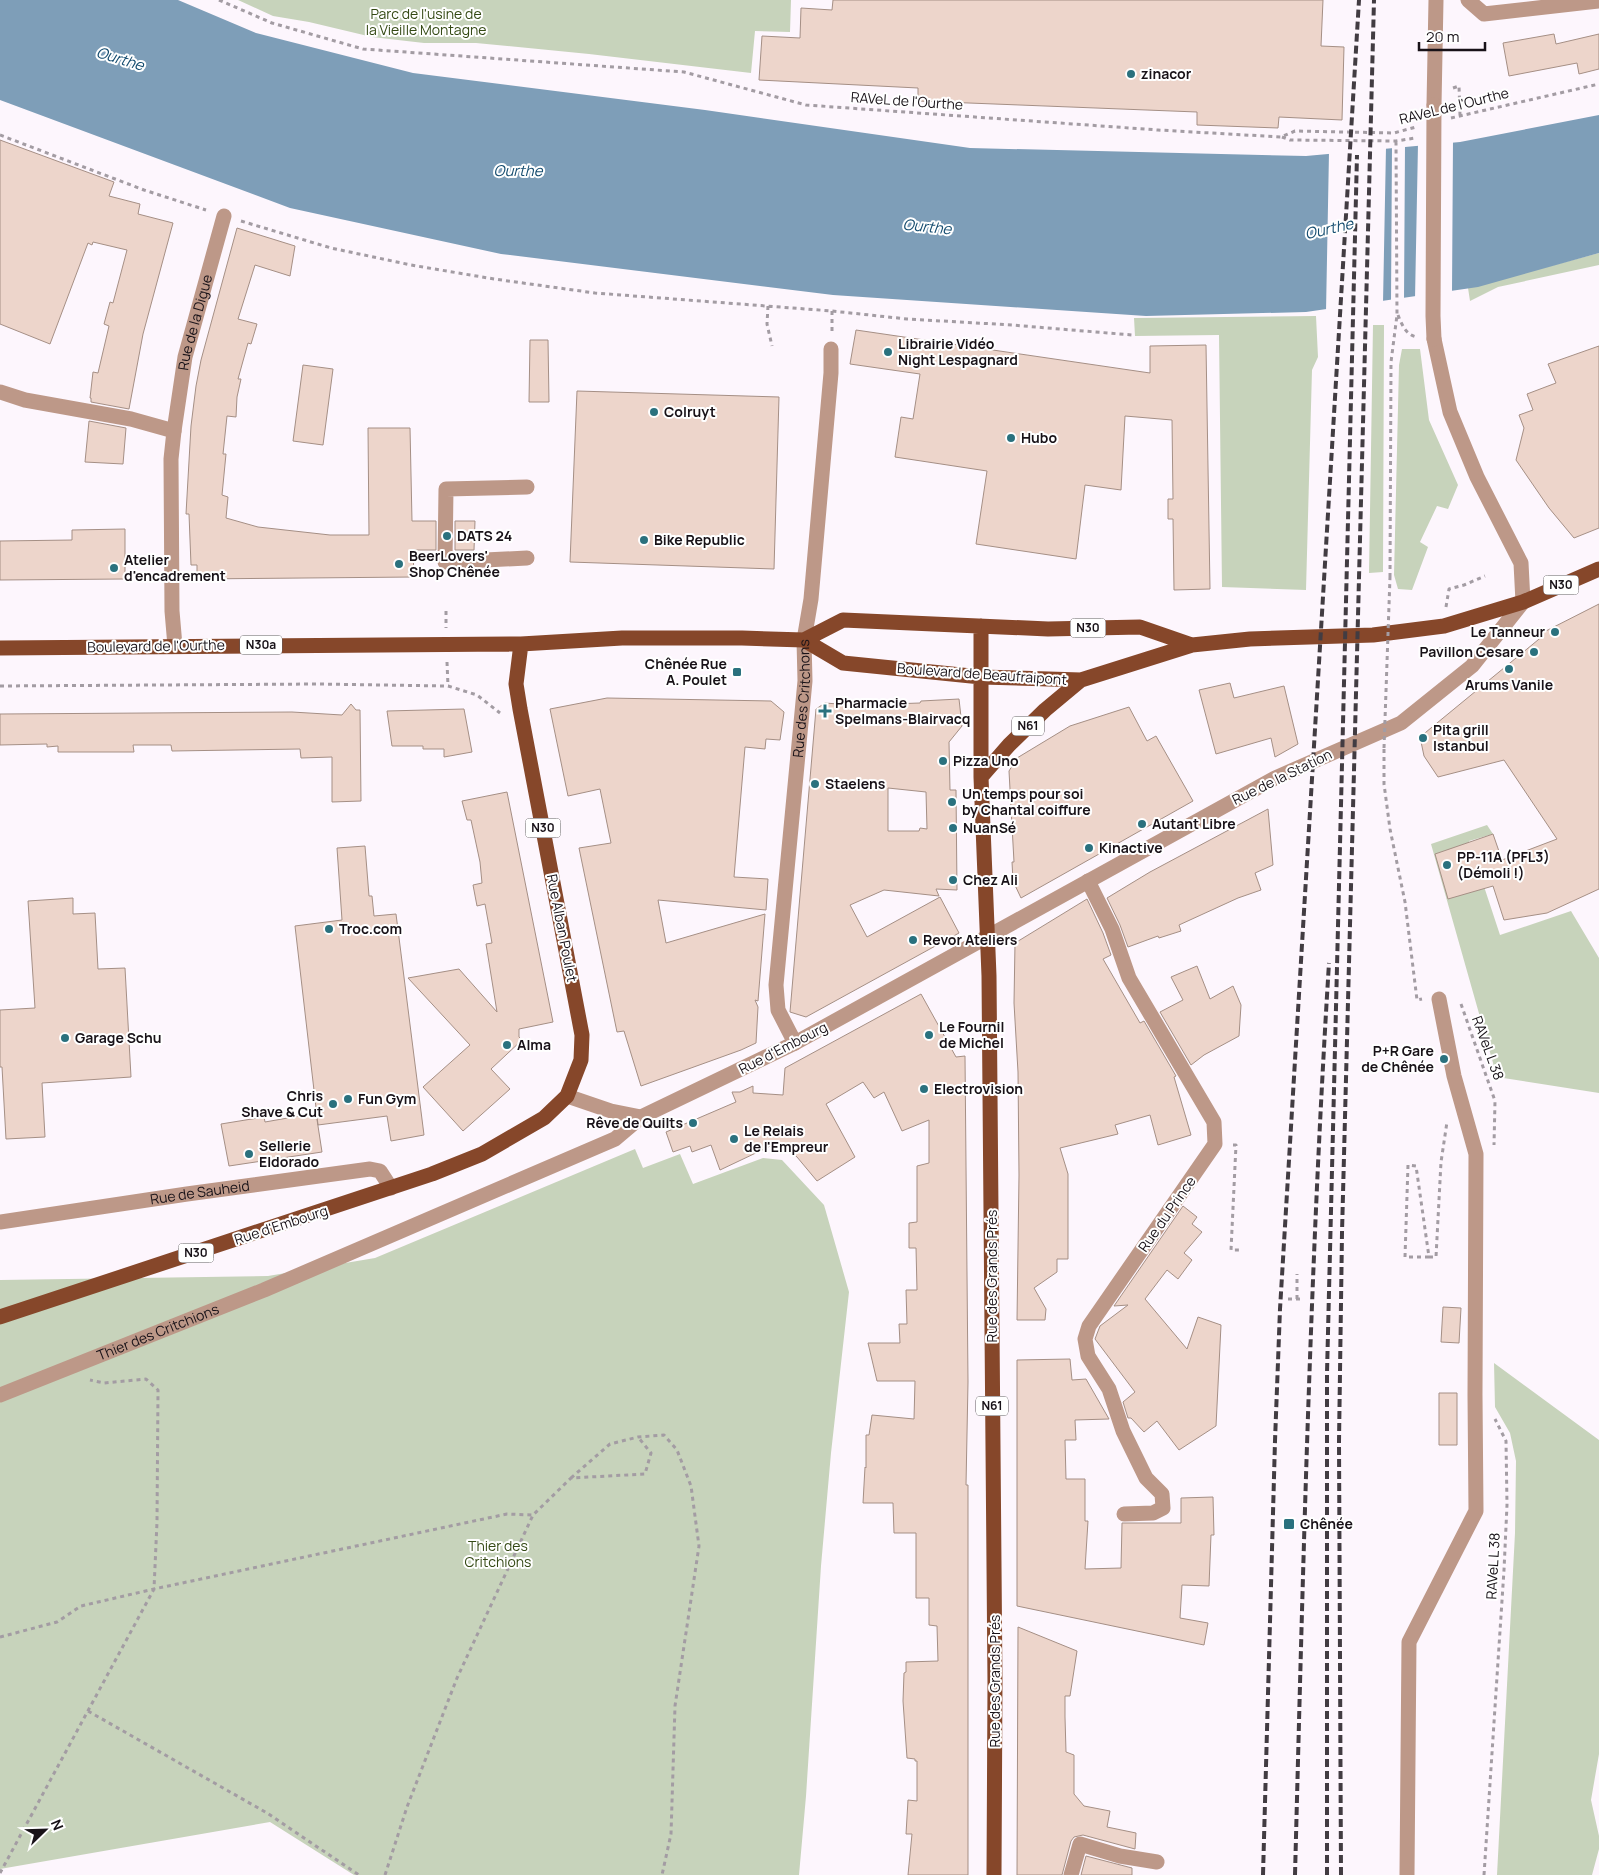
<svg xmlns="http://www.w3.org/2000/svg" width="1599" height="1875" viewBox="0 0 1599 1875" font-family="Manrope,sans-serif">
<rect width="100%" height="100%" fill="#fdf6fd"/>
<path fill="#c7d3bb" d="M 238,0 L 791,0 L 790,32 L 755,31 L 751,73 L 589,54 L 476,43 L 424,43 L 372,37 L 309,22 L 273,16 Z
M 1599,253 L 1599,265 L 1498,287 L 1470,301 L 1468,288 Z
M 1316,316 L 1318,357 L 1312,370 L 1306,590 L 1222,587 L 1219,335 L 1135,336 L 1134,318 Z
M 1373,325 L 1384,325 L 1383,572 L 1369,573 Z
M 1402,349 L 1420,349 L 1429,420 L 1458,485 L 1448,509 L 1437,506 L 1420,542 L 1428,547 L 1412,590 L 1398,589 L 1394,575 L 1399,365 Z
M 1487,825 L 1493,834 L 1469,841 L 1500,935 L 1571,911 L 1599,958 L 1599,1093 L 1497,1077 L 1431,844 Z
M 635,1149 L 643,1168 L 680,1154 L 693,1184 L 763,1158 L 782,1160 L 824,1205 L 849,1292 L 831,1453 L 821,1566 L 806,1796 L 799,1875 L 354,1875 L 270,1822 L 0,1869 L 0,1280 L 268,1276 L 375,1258 Z
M 1494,1363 L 1599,1440 L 1599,1754 L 1591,1800 L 1599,1836 L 1599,1849 L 1592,1875 L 1497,1875 L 1515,1533 L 1516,1461 L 1510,1433 L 1495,1407 Z"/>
<path fill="#7e9eb8" d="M 0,0 L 178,0 L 256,33 L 413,73 L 705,110 L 970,148 L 1306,156 L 1460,142 L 1599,115 L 1599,253 L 1478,287 L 1306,312 L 1146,316 L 833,295 L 501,254 L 290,208 L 0,100 Z"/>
<path fill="#fdf6fd" d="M 1453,140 L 1452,293 L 1415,299 L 1418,144 Z
M 1405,145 L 1404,300 L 1391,302 L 1392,146 Z
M 1386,147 L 1383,303 L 1326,312 L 1329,152 Z"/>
<path fill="#edd5cb" stroke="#a58f85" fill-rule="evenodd" d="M 833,0 L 1323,0 L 1321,46 L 1344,47 L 1342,120 L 1279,117 L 1278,128 L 1197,125 L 1197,112 L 918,101 L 918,88 L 759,80 L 762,36 L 800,38 L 801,8 L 832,10 Z
M 1554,34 L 1556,44 L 1599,34 L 1599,69 L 1579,74 L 1577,63 L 1509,76 L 1503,43 Z
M 0,140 L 114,182 L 109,196 L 140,204 L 138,214 L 173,223 L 143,334 L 129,409 L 91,402 L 91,398 L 90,398 L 93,372 L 98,373 L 109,326 L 104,324 L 110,302 L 113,303 L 127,250 L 93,242 L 92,245 L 88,243 L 50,344 L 0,324 Z
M 237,228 L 295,246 L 290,276 L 255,265 L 238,319 L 257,324 L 251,344 L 248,343 L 238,379 L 241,379 L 237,397 L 236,417 L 227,416 L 223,454 L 226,454 L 222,495 L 228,497 L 226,518 L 258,527 L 330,535 L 369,535 L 368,428 L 410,428 L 412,521 L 436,521 L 436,550 L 413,550 L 414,577 L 197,579 L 197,565 L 191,565 L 189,514 L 186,514 L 191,426 L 196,386 L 201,360 Z
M 856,330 L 1150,373 L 1150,346 L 1206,345 L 1210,589 L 1174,590 L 1173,519 L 1168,519 L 1168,499 L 1173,499 L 1172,420 L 1125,416 L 1121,490 L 1085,485 L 1076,559 L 976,544 L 987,471 L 895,457 L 901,417 L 913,419 L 920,374 L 850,364 Z
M 530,340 L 548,340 L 549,402 L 529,402 Z
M 1599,346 L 1599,528 L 1574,538 L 1549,508 L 1516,460 L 1524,428 L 1519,415 L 1533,410 L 1527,394 L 1556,383 L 1548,364 Z
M 303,365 L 333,369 L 323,445 L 293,441 Z
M 577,391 L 779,397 L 774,569 L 570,562 Z
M 89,421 L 126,428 L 123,464 L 85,462 Z
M 455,521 L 475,521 L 474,550 L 455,550 Z
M 125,529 L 125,579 L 0,580 L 0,541 L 72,540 L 72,530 Z
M 1599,604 L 1599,889 L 1547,913 L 1504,920 L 1493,886 L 1448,899 L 1435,854 L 1493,834 L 1502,860 L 1557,839 L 1504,760 L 1438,777 L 1424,756 L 1420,737 L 1544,635 L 1542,633 Z
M 1230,683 L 1234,698 L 1284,686 L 1298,744 L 1275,757 L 1271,738 L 1216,754 L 1199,690 Z
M 607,698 L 771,701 L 784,712 L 780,740 L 766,739 L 765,749 L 745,747 L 734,877 L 768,879 L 766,910 L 658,900 L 666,943 L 765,914 L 758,1001 L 755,1000 L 758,1007 L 756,1043 L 741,1050 L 641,1086 L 624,1031 L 617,1032 L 579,848 L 611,843 L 600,789 L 568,796 L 550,709 Z
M 959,699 L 962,726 L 949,742 L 950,790 L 956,790 L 957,890 L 936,889 L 939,896 L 884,890 L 850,905 L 867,937 L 940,897 L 959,933 L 806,1017 L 790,1012 L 816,709 L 825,703 L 891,708 L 891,704 L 920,703 L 921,701 ZM 888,788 L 926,792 L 927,829 L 920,828 L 919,831 L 888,831 Z
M 351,704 L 356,710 L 360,710 L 361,801 L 332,802 L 332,757 L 301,758 L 300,749 L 172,751 L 171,745 L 133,745 L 134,752 L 58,752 L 58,746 L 47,747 L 47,744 L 0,745 L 0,714 L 292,712 L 342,715 Z
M 1129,707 L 1147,741 L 1156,736 L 1193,801 L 1021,898 L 1013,881 L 1012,862 L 1014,862 L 1009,771 L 1017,758 L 1070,726 Z
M 464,709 L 472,752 L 444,757 L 444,749 L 423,749 L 423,746 L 392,746 L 387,711 Z
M 507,792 L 553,1022 L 519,1029 L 519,1037 L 522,1040 L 491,1069 L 510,1089 L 463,1131 L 423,1087 L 470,1045 L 408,978 L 459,969 L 497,1012 L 486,944 L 492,943 L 485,904 L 477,906 L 473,885 L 482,883 L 480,862 L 471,820 L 467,820 L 462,801 Z
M 1268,809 L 1273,865 L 1255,873 L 1261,890 L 1238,898 L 1179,925 L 1181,931 L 1159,938 L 1158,936 L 1128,947 L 1120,925 L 1107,898 L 1150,872 Z
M 365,846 L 369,896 L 372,896 L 374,916 L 396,914 L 424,1135 L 391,1141 L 387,1116 L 318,1125 L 295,926 L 342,920 L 337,848 Z
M 73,898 L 73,914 L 95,913 L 98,969 L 125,968 L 131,1077 L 42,1083 L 45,1137 L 6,1139 L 2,1067 L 0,1067 L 0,1010 L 35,1008 L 28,901 Z
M 1087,899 L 1103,933 L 1111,955 L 1103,959 L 1140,1023 L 1144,1021 L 1176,1076 L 1174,1077 L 1191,1135 L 1158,1145 L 1150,1115 L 1115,1125 L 1118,1134 L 1060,1148 L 1068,1174 L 1068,1259 L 1057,1259 L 1057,1272 L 1034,1288 L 1046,1309 L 1045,1320 L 1017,1320 L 1019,1175 L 1018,1072 L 1014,1003 L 1015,943 Z
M 1197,966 L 1210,999 L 1233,986 L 1241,1005 L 1239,1036 L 1204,1055 L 1191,1065 L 1160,1012 L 1183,1000 L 1171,977 Z
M 921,994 L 956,1057 L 965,1056 L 968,1382 L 966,1485 L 968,1485 L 968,1875 L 908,1875 L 912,1834 L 906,1834 L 908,1800 L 917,1801 L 917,1761 L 915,1761 L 915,1759 L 907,1758 L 903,1701 L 904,1673 L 906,1672 L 906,1662 L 938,1661 L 937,1626 L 929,1625 L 929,1598 L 916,1598 L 916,1533 L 894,1533 L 893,1503 L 863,1503 L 865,1467 L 866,1468 L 866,1435 L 869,1435 L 872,1415 L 914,1419 L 915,1381 L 877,1381 L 868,1343 L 900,1343 L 899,1324 L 907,1324 L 906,1290 L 917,1290 L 916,1248 L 909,1248 L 909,1223 L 917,1222 L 917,1166 L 929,1163 L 929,1120 L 902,1131 L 884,1092 L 874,1098 L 863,1082 L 826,1104 L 855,1157 L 817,1181 L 797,1157 L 779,1142 L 720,1170 L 711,1145 L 692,1152 L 690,1146 L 673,1152 L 666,1132 L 736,1102 L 732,1092 L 740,1092 L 753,1086 L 753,1093 L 783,1095 L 785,1068 Z
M 316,1113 L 322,1152 L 229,1166 L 221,1124 L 264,1117 L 265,1122 Z
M 1183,1206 L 1197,1217 L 1192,1224 L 1202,1232 L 1184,1253 L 1192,1260 L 1178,1279 L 1167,1270 L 1145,1299 L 1187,1349 L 1198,1317 L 1221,1325 L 1216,1426 L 1179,1450 L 1157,1421 L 1144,1432 L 1131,1418 L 1128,1418 L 1123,1402 L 1135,1392 L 1095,1339 L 1100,1326 L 1128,1305 L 1114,1306 Z
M 1443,1307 L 1461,1308 L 1459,1343 L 1441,1342 Z
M 1070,1359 L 1072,1380 L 1086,1379 L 1109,1419 L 1075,1420 L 1076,1440 L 1065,1440 L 1066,1479 L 1085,1479 L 1085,1521 L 1088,1521 L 1085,1569 L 1121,1568 L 1122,1523 L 1181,1523 L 1181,1498 L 1213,1497 L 1214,1535 L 1211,1535 L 1209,1586 L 1182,1585 L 1180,1618 L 1208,1623 L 1204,1645 L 1017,1606 L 1017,1360 Z
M 1439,1393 L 1457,1393 L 1457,1445 L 1439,1445 Z
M 1018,1627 L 1077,1651 L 1070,1696 L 1065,1696 L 1065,1717 L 1066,1752 L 1074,1755 L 1074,1794 L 1084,1806 L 1110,1811 L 1107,1827 L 1136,1833 L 1135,1849 L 1083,1835 L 1074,1837 L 1071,1841 L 1062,1875 L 1017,1875 Z
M 1086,1856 L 1132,1868 L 1132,1875 L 1081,1875 Z"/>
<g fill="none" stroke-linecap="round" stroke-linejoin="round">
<path stroke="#a39ca3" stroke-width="3" stroke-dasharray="4 4" stroke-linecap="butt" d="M 219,0 L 272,23 L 363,49 L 684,72 L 806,105 L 1158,130 L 1281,137 L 1295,131 L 1394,133 L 1416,127
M 1453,88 L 1459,86 L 1460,115
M 1451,118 L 1599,84
M 0,135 L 144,190 L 206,210
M 1282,137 L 1290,140 L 1396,141 L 1415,138
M 241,221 L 331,248 L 411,265 L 494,279 L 595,293 L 832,311 L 907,319 L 1012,325 L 1132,335
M 768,306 L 767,324 L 772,346
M 1398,315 C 1402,325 1406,335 1417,337
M 832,331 L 832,311
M 1390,577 L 1391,362 L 1397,315 L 1396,141
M 1446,607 L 1449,589 L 1464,585 L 1485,576
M 446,611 L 446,628
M 1439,659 L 1441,645
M 447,662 L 448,686
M 0,686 L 318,684 L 448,686 L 477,695 L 500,713
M 1384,749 L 1384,784 L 1390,829 L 1405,902 L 1417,1000 L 1422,999
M 1461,1004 L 1495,1101 L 1494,1145
M 1233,1145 L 1236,1145 L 1231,1250 L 1241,1250
M 1429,1257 L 1405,1257 L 1408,1165 L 1416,1166 L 1429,1257 L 1436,1257 L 1441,1162 L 1447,1122
M 1288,1299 L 1304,1299
M 1297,1299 L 1297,1274
M 571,1478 L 610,1444 L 638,1437 L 664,1435 L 677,1450 L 691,1486 L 699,1546 L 675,1706 L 671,1834 L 662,1875
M 0,1637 L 57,1622 L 81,1606 L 154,1589 L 507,1514 L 533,1515
M 88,1711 L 267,1813 L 359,1875
M 0,1873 L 154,1589 L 157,1522 L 158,1390 L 146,1379 L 104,1383 L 90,1380
M 385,1875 L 407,1807 L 457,1678 L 533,1515 L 571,1478 L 645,1474 L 651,1453 L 638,1437
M 1484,1875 L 1504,1570 L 1507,1505 L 1506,1441 L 1495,1419"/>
<g stroke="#bd9888" stroke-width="15">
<path d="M 1468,0 L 1484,14 L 1599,1"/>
<path d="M 1434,105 L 1436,0"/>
<path d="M 0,392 L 25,400 L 131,419 L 174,431"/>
<path d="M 527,487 L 446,489 L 445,562 L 527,558"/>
<path id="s1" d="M 175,646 L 172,611 L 171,459 L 174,431 L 185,357 L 224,216"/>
<path d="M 1088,881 L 1112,929 L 1129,978 L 1214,1122 L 1215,1144 L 1089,1326 L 1085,1339 L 1088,1356 L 1109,1389 L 1123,1431 L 1146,1478 L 1162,1494 L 1163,1508 L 1153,1513 L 1124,1514"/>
<path id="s2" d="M 795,1043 L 778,1010 L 776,985 L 805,681 L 804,640 L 811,599 L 831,373 L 831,349"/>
<path d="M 567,1096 L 611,1111 L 641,1117"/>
<path id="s3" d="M 0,1222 L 187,1194 L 370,1169 L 380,1171 L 391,1188"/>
<path id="s4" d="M 0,1395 L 264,1290 L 615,1139 L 641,1117 L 795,1043 L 1275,778 L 1401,723 L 1472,666 L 1523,602 L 1521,563 L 1477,477 L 1450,412 L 1434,339"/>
<path d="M 1071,1875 L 1080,1844 L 1120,1856 L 1157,1862"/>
<path d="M 1407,1875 L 1409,1642 L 1476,1511 L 1475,1395 L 1476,1154 L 1454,1076 L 1439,999"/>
</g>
<path stroke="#86472a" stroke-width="15" d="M 981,626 L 981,777 L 989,976 L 995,1683 L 994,1875
M 804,640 L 843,620 L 1048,629 L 1140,627 L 1192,645
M 0,648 L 521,644 L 622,638 L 742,638 L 804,640 L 843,663 L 981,677 L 1081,680 L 1192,645 L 1250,639 L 1373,635 L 1444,626 L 1523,602 L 1599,569
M 981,777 L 1009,745 L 1045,710 L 1081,680
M 0,1317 L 432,1174 L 482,1154 L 544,1118 L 567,1096 L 581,1060 L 582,1035 L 520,709 L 516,684 L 521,644"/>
<path stroke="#423c42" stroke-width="4" stroke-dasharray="8 4" stroke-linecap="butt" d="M 1263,1875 L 1275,1441 L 1280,1309 L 1359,0
M 1295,1875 C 1303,1571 1310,1267 1329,963
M 1327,1875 L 1327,1373 L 1357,155
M 1341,1875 L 1339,1442 L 1342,1233 L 1374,0"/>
<path stroke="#a39ca3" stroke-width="3" stroke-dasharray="4 4" stroke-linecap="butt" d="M 1384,748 L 1390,577"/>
<path stroke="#bd9888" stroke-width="15" d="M 1434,105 L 1433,316 L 1434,339"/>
</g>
<g fill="#2a717e" stroke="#fff" stroke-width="2">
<circle cx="1131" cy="74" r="5"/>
<circle cx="888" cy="352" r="5"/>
<circle cx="654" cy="412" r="5"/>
<circle cx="1011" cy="438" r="5"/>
<circle cx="447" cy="536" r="5"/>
<circle cx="644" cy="540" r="5"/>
<circle cx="399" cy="564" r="5"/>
<circle cx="114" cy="568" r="5"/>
<circle cx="1555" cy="632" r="5"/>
<circle cx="1534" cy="652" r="5"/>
<circle cx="1509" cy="669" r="5"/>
<rect x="732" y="667" width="10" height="10" rx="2.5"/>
<path d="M822.5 703.5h5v5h5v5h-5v5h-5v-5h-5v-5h5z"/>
<circle cx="1423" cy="738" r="5"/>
<circle cx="943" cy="761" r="5"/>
<circle cx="815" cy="784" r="5"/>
<circle cx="952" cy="802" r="5"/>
<circle cx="1142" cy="824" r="5"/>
<circle cx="953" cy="828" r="5"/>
<circle cx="1089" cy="848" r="5"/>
<circle cx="1447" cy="865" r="5"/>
<circle cx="953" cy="880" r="5"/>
<circle cx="329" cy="929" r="5"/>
<circle cx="913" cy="940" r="5"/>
<circle cx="929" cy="1035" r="5"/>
<circle cx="65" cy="1038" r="5"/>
<circle cx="507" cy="1045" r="5"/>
<circle cx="1444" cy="1059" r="5"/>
<circle cx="924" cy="1089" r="5"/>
<circle cx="348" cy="1099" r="5"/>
<circle cx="333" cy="1104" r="5"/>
<circle cx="693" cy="1123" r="5"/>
<circle cx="734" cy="1139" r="5"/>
<circle cx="249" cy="1154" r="5"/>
<rect x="1283" y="1518" width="12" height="12" rx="2.5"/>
</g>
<g text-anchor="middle" stroke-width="4" stroke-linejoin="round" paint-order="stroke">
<g fill="#fff" stroke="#5d595d" stroke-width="1">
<rect x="1543.5" y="575.5" width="35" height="19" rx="4"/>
<rect x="1070.5" y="618.5" width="35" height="19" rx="4"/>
<rect x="240" y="635.5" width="42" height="19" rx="4"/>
<rect x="1012" y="716.5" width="32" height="19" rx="4"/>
<rect x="525.5" y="818.5" width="35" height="19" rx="4"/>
<rect x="178.5" y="1243.5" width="35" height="19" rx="4"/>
<rect x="976" y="1396.5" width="32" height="19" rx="4"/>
</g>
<g font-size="12" font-weight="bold" fill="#181218">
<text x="1561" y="589">N30</text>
<text x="1088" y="632">N30</text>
<text x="261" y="649">N30a</text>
<text x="1028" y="730">N61</text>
<text x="543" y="832">N30</text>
<text x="196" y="1257">N30</text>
<text x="992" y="1410">N61</text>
</g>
<g font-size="14" fill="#344914" stroke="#fff">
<text x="426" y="19">Parc de l'usine de<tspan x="426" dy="16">la Vieille Montagne</tspan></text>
<text x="498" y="1551">Thier des<tspan x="498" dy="16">Critchions</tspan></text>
</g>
<g font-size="14" font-weight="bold" fill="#181218" stroke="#fff" text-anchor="start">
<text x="1141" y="79">zinacor</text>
<text x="898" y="349">Librairie Vidéo<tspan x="898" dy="16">Night Lespagnard</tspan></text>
<text x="664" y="417">Colruyt</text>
<text x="1021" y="443">Hubo</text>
<text x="457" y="541">DATS 24</text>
<text x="654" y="545">Bike Republic</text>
<text x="409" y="561">BeerLovers'<tspan x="409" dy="16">Shop Chênée</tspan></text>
<text x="124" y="565">Atelier<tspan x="124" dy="16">d'encadrement</tspan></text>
<text x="1545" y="637" text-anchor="end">Le Tanneur</text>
<text x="1524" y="657" text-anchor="end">Pavillon Cesare</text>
<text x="727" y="669" text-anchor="end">Chênée Rue<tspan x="727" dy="16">A. Poulet</tspan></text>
<text x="1509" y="690" text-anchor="middle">Arums Vanile</text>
<text x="835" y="708">Pharmacie<tspan x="835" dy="16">Spelmans-Blairvacq</tspan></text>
<text x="1433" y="735">Pita grill<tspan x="1433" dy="16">Istanbul</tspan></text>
<text x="953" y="766">Pizza Uno</text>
<text x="825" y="789">Staelens</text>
<text x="962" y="799">Un temps pour soi<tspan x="962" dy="16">by Chantal coiffure</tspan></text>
<text x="1152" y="829">Autant Libre</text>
<text x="963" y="833">NuanSé</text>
<text x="1099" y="853">Kinactive</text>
<text x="1457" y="862">PP-11A (PFL3)<tspan x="1457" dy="16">(Démoli !)</tspan></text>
<text x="963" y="885">Chez Ali</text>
<text x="339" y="934">Troc.com</text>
<text x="923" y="945">Revor Ateliers</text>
<text x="939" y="1032">Le Fournil<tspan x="939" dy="16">de Michel</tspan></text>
<text x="75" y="1043">Garage Schu</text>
<text x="517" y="1050">Alma</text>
<text x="1434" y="1056" text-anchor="end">P+R Gare<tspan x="1434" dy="16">de Chênée</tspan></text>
<text x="934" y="1094">Electrovision</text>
<text x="323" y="1101" text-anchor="end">Chris<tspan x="323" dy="16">Shave &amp; Cut</tspan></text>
<text x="358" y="1104">Fun Gym</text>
<text x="683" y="1128" text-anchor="end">Rêve de Quilts</text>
<text x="744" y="1136">Le Relais<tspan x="744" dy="16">de l'Empreur</tspan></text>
<text x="259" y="1151">Sellerie<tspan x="259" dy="16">Eldorado</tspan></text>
<text x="1300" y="1529">Chênée</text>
</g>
<g font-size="14" fill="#181218" stroke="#fff">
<text transform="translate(907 101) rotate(4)" y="5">RAVeL de l'Ourthe</text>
<text transform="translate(1454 106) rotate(-14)" y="5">RAVeL de l'Ourthe</text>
<text dy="5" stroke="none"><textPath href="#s1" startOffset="326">Rue de la Digue</textPath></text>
<text transform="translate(156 646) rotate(-1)" y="5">Boulevard de l'Ourthe</text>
<text transform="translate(982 674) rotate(4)" y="5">Boulevard de Beaufraipont</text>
<text dy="5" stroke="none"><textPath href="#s2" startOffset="350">Rue des Critchons</textPath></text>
<text transform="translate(1282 777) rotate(-26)" y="5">Rue de la Station</text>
<text transform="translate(562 928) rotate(79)" y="5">Rue Alban Poulet</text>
<text transform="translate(783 1048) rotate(-27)" y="5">Rue d'Embourg</text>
<text transform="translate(1488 1048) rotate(70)" y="5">RAVeL L 38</text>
<text dy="5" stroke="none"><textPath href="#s3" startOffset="202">Rue de Sauheid</textPath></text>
<text transform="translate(1167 1214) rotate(-55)" y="5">Rue du Prince</text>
<text transform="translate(281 1225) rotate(-18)" y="5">Rue d'Embourg</text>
<text transform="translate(992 1276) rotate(-90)" y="5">Rue des Grands Prés</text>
<text dy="5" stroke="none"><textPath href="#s4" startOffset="170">Thier des Critchions</textPath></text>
<text transform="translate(1493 1566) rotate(-87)" y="5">RAVeL L 38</text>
<text transform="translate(995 1681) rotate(-90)" y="5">Rue des Grands Prés</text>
</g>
<g font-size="15" font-style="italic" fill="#144c6f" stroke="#fff">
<text transform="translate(120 59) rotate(17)" y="5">Ourthe</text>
<text x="518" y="176">Ourthe</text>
<text transform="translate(927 227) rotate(6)" y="5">Ourthe</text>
<text transform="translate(1329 229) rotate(-13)" y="5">Ourthe</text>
</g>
</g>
<g transform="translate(45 1830) rotate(67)" stroke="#ffffff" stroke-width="4" paint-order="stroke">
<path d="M0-4L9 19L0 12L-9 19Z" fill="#181218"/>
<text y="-8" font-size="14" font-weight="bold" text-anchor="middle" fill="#181218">N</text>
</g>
<path d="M1419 42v8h66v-8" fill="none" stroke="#181218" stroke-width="2.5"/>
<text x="1426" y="42" font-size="15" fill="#181218" stroke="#ffffff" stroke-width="4" paint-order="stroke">20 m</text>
</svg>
